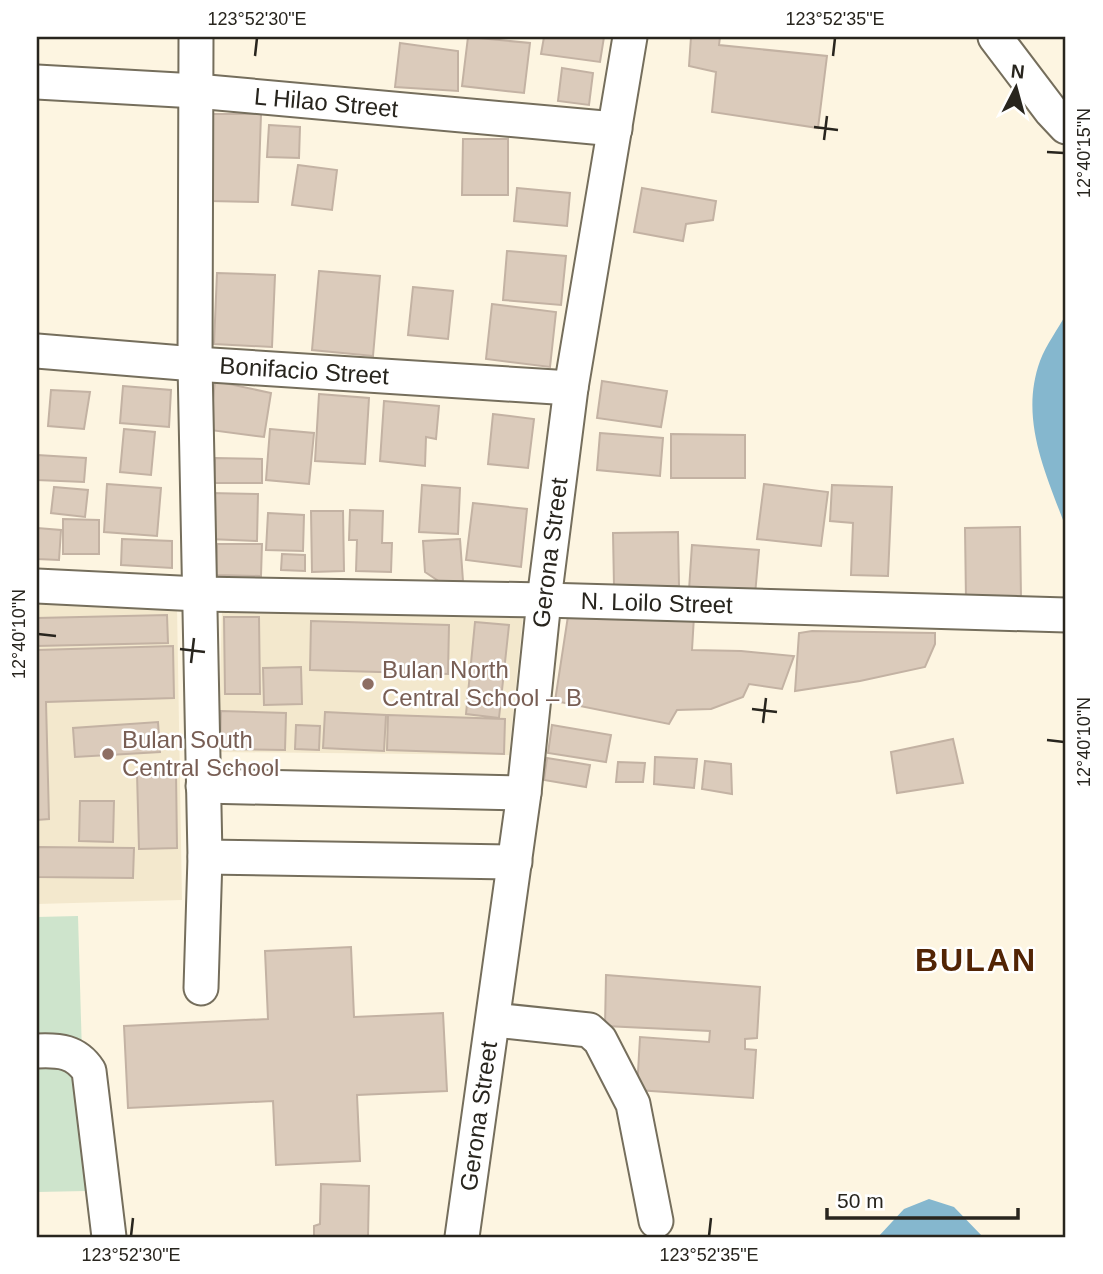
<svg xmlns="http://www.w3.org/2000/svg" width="1103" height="1274" viewBox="0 0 1103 1274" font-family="Arial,sans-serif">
<rect width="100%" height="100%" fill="#fdf5e1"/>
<path fill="#f3e8cd" d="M 37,600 L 177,607 L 182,900 L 37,904 Z
M 222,610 L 523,617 L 509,755 L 218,752 Z"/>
<path fill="#cee4cc" d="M 78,916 L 86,1191 L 37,1192 L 37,917 Z"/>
<path fill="#85b7ce" d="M 1066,314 L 1066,528 C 1046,474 1019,419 1040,361 C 1046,345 1058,329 1066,314 Z
M 929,1199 L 954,1207 L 983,1237 L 878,1237 L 904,1209 Z"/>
<path fill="#dbcbbb" stroke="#c3b2a3" stroke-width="2" d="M 468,37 L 530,43 L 524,93 L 462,86 Z
M 544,37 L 604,37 L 600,62 L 541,54 Z
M 691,37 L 720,37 L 719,45 L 827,56 L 818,128 L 712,112 L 716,72 L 689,66 Z
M 400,43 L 458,51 L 458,91 L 395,87 Z
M 562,68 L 593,73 L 589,105 L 558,101 Z
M 212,114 L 261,114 L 258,202 L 210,201 Z
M 269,125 L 300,127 L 299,158 L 267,157 Z
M 463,139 L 508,139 L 508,195 L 462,195 Z
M 298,165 L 337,170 L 332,210 L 292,205 Z
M 517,188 L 570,193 L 567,226 L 514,221 Z
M 642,188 L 716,201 L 713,220 L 686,224 L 683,241 L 634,232 Z
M 507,251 L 566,256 L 561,305 L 503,300 Z
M 319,271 L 380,276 L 373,356 L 312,350 Z
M 217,273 L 275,275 L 272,347 L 214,344 Z
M 413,287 L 453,291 L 448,339 L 408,335 Z
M 492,304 L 556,312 L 550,367 L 486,359 Z
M 215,381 L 271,393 L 264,437 L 210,430 Z
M 602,381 L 667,391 L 661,427 L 597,418 Z
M 123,386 L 171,390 L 169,427 L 120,423 Z
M 51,390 L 90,392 L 84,429 L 48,426 Z
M 319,394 L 369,398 L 365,464 L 315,461 Z
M 384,401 L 439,406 L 436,439 L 426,437 L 425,466 L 380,461 Z
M 493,414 L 534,419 L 528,468 L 488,464 Z
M 124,429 L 155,432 L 151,475 L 120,472 Z
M 270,429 L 314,433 L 309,484 L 266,480 Z
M 600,433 L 663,438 L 660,476 L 597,470 Z
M 671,434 L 745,435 L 745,478 L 671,478 Z
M 37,455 L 86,458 L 84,482 L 37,480 Z
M 215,458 L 262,459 L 262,483 L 214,483 Z
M 107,484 L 161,488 L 157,536 L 104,532 Z
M 764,484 L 828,492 L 821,546 L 757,539 Z
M 422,485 L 460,488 L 458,534 L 419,532 Z
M 832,485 L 892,487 L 888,576 L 851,575 L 853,523 L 830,521 Z
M 54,487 L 88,490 L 85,517 L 51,513 Z
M 210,493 L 258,494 L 257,541 L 209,539 Z
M 473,503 L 527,509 L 521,567 L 466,560 Z
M 350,510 L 383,511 L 382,543 L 392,543 L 391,572 L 356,571 L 357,540 L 349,540 Z
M 311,511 L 343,511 L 344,571 L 312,572 Z
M 268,513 L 304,515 L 303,551 L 266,550 Z
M 63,519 L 99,520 L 99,554 L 63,554 Z
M 1020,527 L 1021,599 L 966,600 L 965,528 Z
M 37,528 L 61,530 L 59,560 L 37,559 Z
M 678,532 L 679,586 L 614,586 L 613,533 Z
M 122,539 L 172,541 L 172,568 L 121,565 Z
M 460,539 L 463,581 L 440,582 L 425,572 L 423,541 Z
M 217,544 L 262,544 L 261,576 L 216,575 Z
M 692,545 L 759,550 L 755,595 L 689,590 Z
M 282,554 L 305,555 L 305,571 L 281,570 Z
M 167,615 L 168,643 L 37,646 L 37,618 Z
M 568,616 L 620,619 L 694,616 L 692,650 L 741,651 L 794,656 L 782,689 L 749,684 L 743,697 L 711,709 L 677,710 L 669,724 L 555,701 Z
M 224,617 L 259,617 L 260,694 L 225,694 Z
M 311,621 L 449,625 L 448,674 L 310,670 Z
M 475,622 L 509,625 L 499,718 L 466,714 Z
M 812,631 L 935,633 L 935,644 L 925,667 L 860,681 L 795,691 L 799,633 Z
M 173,646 L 174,698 L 46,702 L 49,819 L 37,820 L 37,650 Z
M 301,667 L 302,704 L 264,705 L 263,668 Z
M 221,711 L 286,713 L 285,750 L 220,749 Z
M 325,712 L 386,715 L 384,751 L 323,748 Z
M 388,715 L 505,719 L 504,754 L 387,750 Z
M 158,722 L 160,752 L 75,757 L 73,728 Z
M 296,725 L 320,726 L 319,750 L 295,749 Z
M 552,725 L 611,735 L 606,762 L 548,753 Z
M 953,739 L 963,783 L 897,793 L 891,752 Z
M 655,757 L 697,759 L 694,788 L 654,784 Z
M 547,758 L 590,765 L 586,787 L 544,780 Z
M 705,761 L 731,764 L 732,794 L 702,789 Z
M 618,762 L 645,763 L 643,782 L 616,782 Z
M 176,772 L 177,848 L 139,849 L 137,773 Z
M 80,801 L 114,801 L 113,842 L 79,841 Z
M 37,847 L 134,848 L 133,878 L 37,877 Z
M 351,947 L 354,1017 L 443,1013 L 447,1091 L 357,1095 L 360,1161 L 276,1165 L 273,1101 L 128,1108 L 124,1026 L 268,1019 L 265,951 Z
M 606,975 L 760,987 L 757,1038 L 745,1039 L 745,1049 L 756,1050 L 753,1098 L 637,1090 L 640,1037 L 709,1042 L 710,1031 L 605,1026 Z
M 321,1184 L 369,1186 L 368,1237 L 314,1237 L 314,1226 L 320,1224 Z"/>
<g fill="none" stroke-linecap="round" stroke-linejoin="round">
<g stroke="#756e5c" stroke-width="37">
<g id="minor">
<path d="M 196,37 L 195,364 L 205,857 L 201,988"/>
<path d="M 995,37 L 1051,111 L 1066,127"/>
<path id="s1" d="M 37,82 L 196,91 L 615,129"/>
<path id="s2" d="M 37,351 L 195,364 L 571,388"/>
<path id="s3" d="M 37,586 L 199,594 L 544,600 L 1066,615"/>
<path d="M 203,786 L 524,793"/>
<path d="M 205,857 L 515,862"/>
<path d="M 494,1020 L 589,1030 L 600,1040 L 633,1104 L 656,1221"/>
<path d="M 37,1051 C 59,1050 76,1051 89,1071 L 109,1237"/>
<path id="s4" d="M 462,1237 L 524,793 L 544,600 L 571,388 L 630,37"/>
</g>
</g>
<use href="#minor" stroke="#fff" stroke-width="33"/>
</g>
<path fill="none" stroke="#28251e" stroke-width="2.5" d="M 255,56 L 257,38M 833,56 L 835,38M 814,127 L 838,130M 824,140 L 827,116M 1047,152 L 1064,153M 38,634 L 56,636M 180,649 L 205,652M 191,663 L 194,638M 752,709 L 777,712M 763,723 L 766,698M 1047,740 L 1064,742M 131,1236 L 133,1218M 709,1236 L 711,1218"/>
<g fill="#8d6e63" stroke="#fff" stroke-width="2.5">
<circle cx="368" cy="684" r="7"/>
<circle cx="108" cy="754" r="7"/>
</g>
<g text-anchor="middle" stroke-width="5" stroke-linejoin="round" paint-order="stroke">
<g font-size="24" fill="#28251e" stroke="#fff">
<text dy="8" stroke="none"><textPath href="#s1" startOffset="290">L Hilao Street</textPath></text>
<text dy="8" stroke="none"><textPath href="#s2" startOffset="268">Bonifacio Street</textPath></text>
<text dy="8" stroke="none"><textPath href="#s4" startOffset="690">Gerona Street</textPath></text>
<text dy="8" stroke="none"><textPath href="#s3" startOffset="620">N. Loilo Street</textPath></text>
<text dy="8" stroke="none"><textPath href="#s4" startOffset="122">Gerona Street</textPath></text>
</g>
<g font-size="24" fill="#785e54" stroke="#fff" text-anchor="start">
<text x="382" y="678">Bulan North<tspan x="382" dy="28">Central School – B</tspan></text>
<text x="122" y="748">Bulan South<tspan x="122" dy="28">Central School</tspan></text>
</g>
<g font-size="32" font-weight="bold" letter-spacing="2" fill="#522404" stroke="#fff">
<text x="976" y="971">BULAN</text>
</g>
</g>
<rect width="1103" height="1274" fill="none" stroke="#ffffff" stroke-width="77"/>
<g transform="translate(1016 88) rotate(6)" stroke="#ffffff" stroke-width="5" paint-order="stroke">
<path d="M0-5L12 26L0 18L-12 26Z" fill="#28251e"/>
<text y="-10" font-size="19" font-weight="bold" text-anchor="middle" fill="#28251e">N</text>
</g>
<path d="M827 1208v10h191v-10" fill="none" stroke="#28251e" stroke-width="3.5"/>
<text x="837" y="1208" font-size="21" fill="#28251e" stroke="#ffffff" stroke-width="5" paint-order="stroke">50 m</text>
<rect x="38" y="38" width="1026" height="1198" fill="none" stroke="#28251e" stroke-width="2.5"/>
<g font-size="18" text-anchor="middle" fill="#28251e">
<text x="257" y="25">123°52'30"E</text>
<text x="835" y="25">123°52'35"E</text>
<text transform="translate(1084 153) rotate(-90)" y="6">12°40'15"N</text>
<text transform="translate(19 634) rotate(-90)" y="6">12°40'10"N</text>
<text transform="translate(1084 742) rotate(-90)" y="6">12°40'10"N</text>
<text x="131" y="1261">123°52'30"E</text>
<text x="709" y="1261">123°52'35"E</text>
</g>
</svg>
